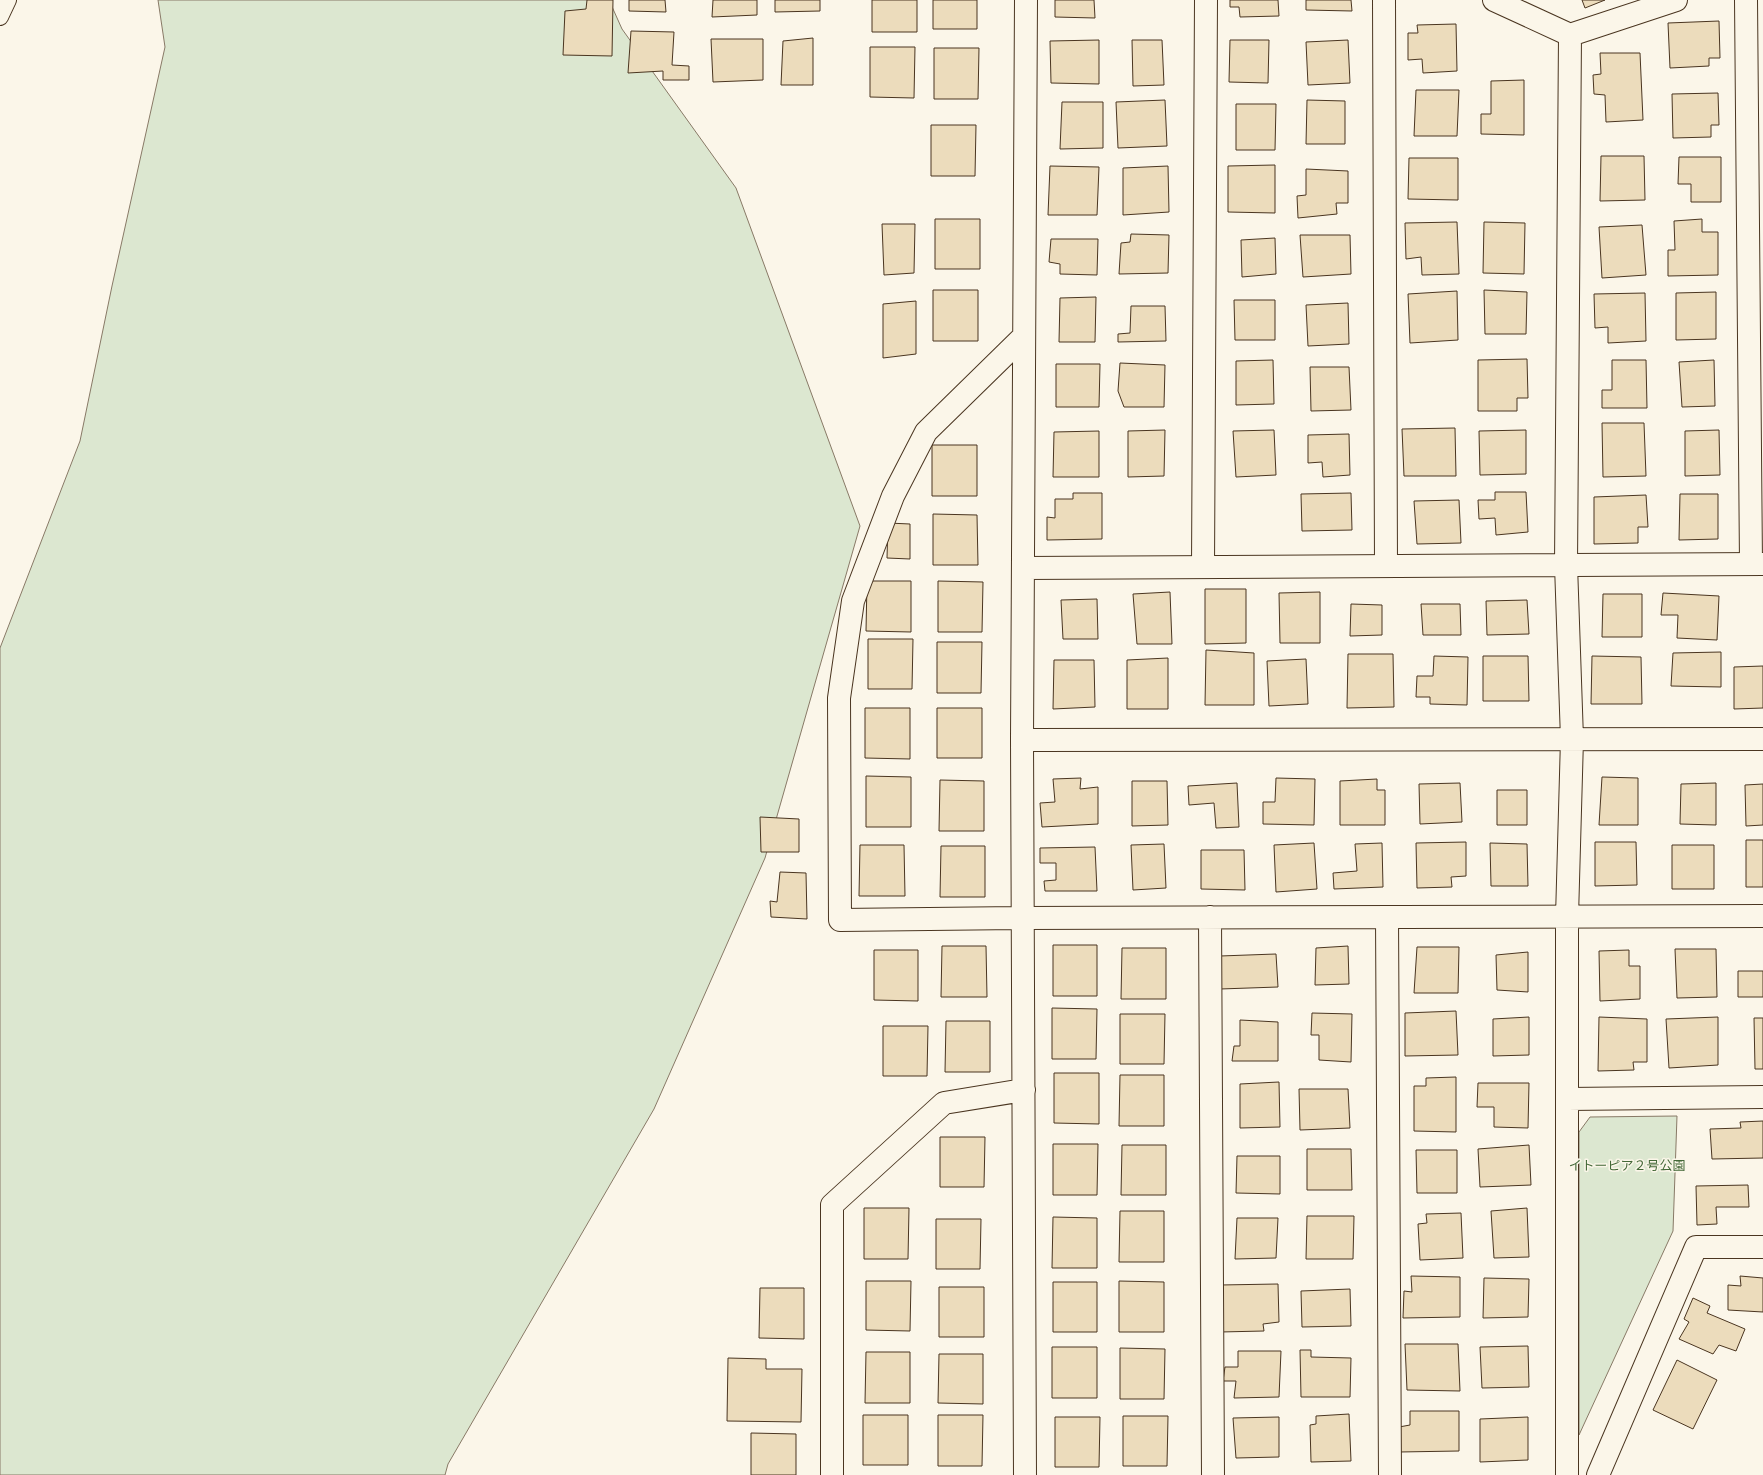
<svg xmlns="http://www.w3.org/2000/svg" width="1763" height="1475" viewBox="0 0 1763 1475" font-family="Karla,'Noto Sans JP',sans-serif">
<rect width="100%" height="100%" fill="#fbf6e9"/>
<path fill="#dce7d0" stroke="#887966" d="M 158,0 L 609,0 L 622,29 L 736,188 L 860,526 L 765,858 L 654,1109 L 448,1464 L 445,1475 L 0,1475 L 0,648 L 80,441 L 112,286 L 165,47 Z
M 1677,1116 L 1673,1231 L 1579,1435 L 1579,1132 L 1590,1117 Z"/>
<path fill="#ecdcbc" stroke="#4a3520" d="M 587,0 L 613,0 L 612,56 L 563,55 L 565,11 L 586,9 Z
M 629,0 L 665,0 L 666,12 L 629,11 Z
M 713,0 L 757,0 L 757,15 L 712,17 Z
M 775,0 L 820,0 L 820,11 L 775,12 Z
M 872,0 L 917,0 L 917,32 L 872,32 Z
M 933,0 L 977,0 L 977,29 L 933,29 Z
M 1055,0 L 1094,0 L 1095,18 L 1055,17 Z
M 1230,0 L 1278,0 L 1279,16 L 1240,17 L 1239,7 L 1230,7 Z
M 1306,0 L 1351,0 L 1352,11 L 1306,10 Z
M 1582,0 L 1605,0 L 1585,8 Z
M 1719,21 L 1720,58 L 1709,58 L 1709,66 L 1670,68 L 1668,23 Z
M 1456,24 L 1457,71 L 1423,73 L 1422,59 L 1408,60 L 1408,33 L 1418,33 L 1417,25 Z
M 631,31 L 674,32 L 672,65 L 689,66 L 689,80 L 663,80 L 663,71 L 628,73 Z
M 813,38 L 813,85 L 781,85 L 783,41 Z
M 711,39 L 763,39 L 763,80 L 713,82 Z
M 1099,40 L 1099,84 L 1051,83 L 1050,41 Z
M 1132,40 L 1162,40 L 1164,85 L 1133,86 Z
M 1230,40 L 1269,40 L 1268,83 L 1229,82 Z
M 1348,40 L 1350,83 L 1308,85 L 1306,42 Z
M 870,47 L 915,47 L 914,98 L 870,97 Z
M 934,48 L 979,48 L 978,99 L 934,99 Z
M 1600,53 L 1640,53 L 1643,120 L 1606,122 L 1605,95 L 1594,94 L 1593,75 L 1601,74 Z
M 1524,80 L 1524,135 L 1481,134 L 1481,114 L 1491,114 L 1491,81 Z
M 1416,90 L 1459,90 L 1457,136 L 1414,136 Z
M 1718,93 L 1719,125 L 1711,125 L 1711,137 L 1673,138 L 1672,94 Z
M 1165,100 L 1167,146 L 1118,148 L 1116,102 Z
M 1307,100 L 1345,101 L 1345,144 L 1306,144 Z
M 1062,102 L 1103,102 L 1103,148 L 1060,149 Z
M 1236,104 L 1276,104 L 1275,150 L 1236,150 Z
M 931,125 L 976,125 L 975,176 L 931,176 Z
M 1601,156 L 1644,156 L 1645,200 L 1600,201 Z
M 1679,157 L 1721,157 L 1721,202 L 1691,202 L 1691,184 L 1678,184 Z
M 1409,158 L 1458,158 L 1458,200 L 1408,199 Z
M 1275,165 L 1275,213 L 1228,212 L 1228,166 Z
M 1050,166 L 1099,167 L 1097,215 L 1048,215 Z
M 1168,166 L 1169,212 L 1123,215 L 1123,168 Z
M 1306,169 L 1348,171 L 1348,203 L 1336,203 L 1337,214 L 1298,218 L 1297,196 L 1306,195 Z
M 935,219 L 980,219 L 980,269 L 935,269 Z
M 1702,219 L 1702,232 L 1718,232 L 1718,275 L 1668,276 L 1668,250 L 1675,250 L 1674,221 Z
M 1457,222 L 1459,274 L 1422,275 L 1421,257 L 1406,259 L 1405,223 Z
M 1484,222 L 1525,223 L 1524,274 L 1483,273 Z
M 882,224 L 915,224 L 914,273 L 884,275 Z
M 1642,225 L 1646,275 L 1602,278 L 1599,227 Z
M 1131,234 L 1169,235 L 1168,273 L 1119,274 L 1121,243 L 1130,242 Z
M 1300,235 L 1350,235 L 1351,274 L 1303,277 Z
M 1275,238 L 1276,274 L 1242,277 L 1241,240 Z
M 1051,239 L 1098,239 L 1097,275 L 1060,274 L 1060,264 L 1049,262 Z
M 933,290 L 978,290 L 978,341 L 933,341 Z
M 1484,290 L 1527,292 L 1526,334 L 1485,334 Z
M 1457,291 L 1458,340 L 1410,343 L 1408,294 Z
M 1716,292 L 1716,339 L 1676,340 L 1676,293 Z
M 1645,293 L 1646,341 L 1608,343 L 1608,327 L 1595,328 L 1594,294 Z
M 1096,297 L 1095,342 L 1059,342 L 1060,298 Z
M 1234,300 L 1275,300 L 1275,340 L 1235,340 Z
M 916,301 L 916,354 L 883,358 L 883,304 Z
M 1348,303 L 1349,344 L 1308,346 L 1306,305 Z
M 1131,306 L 1165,306 L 1166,341 L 1118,342 L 1118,334 L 1130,333 Z
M 1527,359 L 1528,398 L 1517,398 L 1517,411 L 1478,411 L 1478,360 Z
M 1273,360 L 1274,404 L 1236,405 L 1236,361 Z
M 1612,360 L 1646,360 L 1647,408 L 1602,408 L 1602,390 L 1612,390 Z
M 1714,360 L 1715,406 L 1682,407 L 1679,362 Z
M 1120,363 L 1165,365 L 1164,407 L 1124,407 L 1118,391 Z
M 1056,364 L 1100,364 L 1099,407 L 1056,407 Z
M 1310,367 L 1349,367 L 1351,410 L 1311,411 Z
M 1602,423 L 1644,423 L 1646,476 L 1603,477 Z
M 1455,428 L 1456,476 L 1404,476 L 1402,429 Z
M 1165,430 L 1164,476 L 1128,477 L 1128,431 Z
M 1274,430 L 1276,475 L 1236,477 L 1233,431 Z
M 1526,430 L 1526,474 L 1480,475 L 1479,431 Z
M 1719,430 L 1720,475 L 1685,476 L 1685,431 Z
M 1099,431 L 1099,477 L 1053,477 L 1054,432 Z
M 1349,434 L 1350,475 L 1323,477 L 1322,462 L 1308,463 L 1308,435 Z
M 932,445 L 977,445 L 977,496 L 932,496 Z
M 1495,492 L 1526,492 L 1528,532 L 1496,535 L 1495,518 L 1479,519 L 1478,500 L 1495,500 Z
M 1073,493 L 1102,493 L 1102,539 L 1047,540 L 1047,517 L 1055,518 L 1055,499 L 1073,499 Z
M 1351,493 L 1352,530 L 1302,531 L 1301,494 Z
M 1680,494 L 1718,494 L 1718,539 L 1679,540 Z
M 1646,495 L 1648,527 L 1638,527 L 1638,543 L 1594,544 L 1594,497 Z
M 1459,500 L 1461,543 L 1417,544 L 1414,501 Z
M 933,514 L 977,515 L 978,565 L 933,565 Z
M 888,523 L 910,524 L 910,559 L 887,558 Z
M 867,581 L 911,581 L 911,632 L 866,631 Z
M 938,581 L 983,582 L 982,632 L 938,632 Z
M 1205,589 L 1246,589 L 1246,643 L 1205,644 Z
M 1170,592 L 1172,644 L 1137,644 L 1133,594 Z
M 1320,592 L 1320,643 L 1280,643 L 1279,593 Z
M 1663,593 L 1719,596 L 1717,640 L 1677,638 L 1678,615 L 1661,615 Z
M 1603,594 L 1642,594 L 1642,637 L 1602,637 Z
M 1097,599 L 1098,639 L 1063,639 L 1061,600 Z
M 1527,600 L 1529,634 L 1487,635 L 1486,601 Z
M 1351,604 L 1382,605 L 1382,635 L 1350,636 Z
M 1421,604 L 1460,604 L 1461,635 L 1423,635 Z
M 868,639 L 913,639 L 912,689 L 868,689 Z
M 937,642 L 982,642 L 981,693 L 937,693 Z
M 1206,650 L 1254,653 L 1254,705 L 1205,705 Z
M 1721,652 L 1721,687 L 1671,686 L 1673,653 Z
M 1348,654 L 1393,654 L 1394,707 L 1347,708 Z
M 1434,656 L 1468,657 L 1467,705 L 1430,704 L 1430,697 L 1416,697 L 1417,676 L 1433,676 Z
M 1483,656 L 1528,656 L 1529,701 L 1483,701 Z
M 1592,656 L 1641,657 L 1642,704 L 1591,704 Z
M 1168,658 L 1168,709 L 1127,709 L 1127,660 Z
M 1306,659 L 1308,704 L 1269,706 L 1267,661 Z
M 1054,660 L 1094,660 L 1095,707 L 1053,709 Z
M 1763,666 L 1763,708 L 1734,709 L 1734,667 Z
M 865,708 L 910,708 L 910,759 L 865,758 Z
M 937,708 L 982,708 L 982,758 L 937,758 Z
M 866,776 L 911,777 L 911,827 L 866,827 Z
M 1602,777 L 1638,778 L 1638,825 L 1599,825 Z
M 1081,778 L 1080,789 L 1098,787 L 1098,824 L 1042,827 L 1040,803 L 1055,802 L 1053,779 Z
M 1276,778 L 1315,779 L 1314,825 L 1263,824 L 1263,802 L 1275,802 Z
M 1377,779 L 1377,790 L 1385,790 L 1385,825 L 1340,825 L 1340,781 Z
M 940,780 L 984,781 L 984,831 L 939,831 Z
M 1132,781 L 1167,781 L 1168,825 L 1132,826 Z
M 1237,783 L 1239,827 L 1216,828 L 1214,803 L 1189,805 L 1188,786 Z
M 1460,783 L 1462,822 L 1420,824 L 1419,784 Z
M 1716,783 L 1716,825 L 1680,824 L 1681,784 Z
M 1763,784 L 1763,825 L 1746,826 L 1745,785 Z
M 1497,790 L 1527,790 L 1527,825 L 1497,825 Z
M 760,817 L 799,819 L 799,852 L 761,852 Z
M 1746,840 L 1763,840 L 1763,887 L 1746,887 Z
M 1466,842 L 1466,876 L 1451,877 L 1452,887 L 1417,888 L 1416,843 Z
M 1595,842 L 1636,842 L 1637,885 L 1595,886 Z
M 1314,843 L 1317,889 L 1276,892 L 1274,845 Z
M 1382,843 L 1383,887 L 1334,889 L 1333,873 L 1357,871 L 1355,844 Z
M 1490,843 L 1527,844 L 1528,886 L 1491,886 Z
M 1164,844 L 1166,888 L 1133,890 L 1131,845 Z
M 860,845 L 904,845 L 905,896 L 859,896 Z
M 1672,845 L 1714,845 L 1714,889 L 1672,889 Z
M 941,846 L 985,846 L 985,897 L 940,897 Z
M 1095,847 L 1097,891 L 1045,891 L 1044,881 L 1056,880 L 1056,863 L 1040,863 L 1040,848 Z
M 1201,850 L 1244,850 L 1245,890 L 1201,889 Z
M 780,872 L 806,873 L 807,919 L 771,917 L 770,901 L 777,902 Z
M 1053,945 L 1097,945 L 1097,996 L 1053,996 Z
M 942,946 L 986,946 L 987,997 L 941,997 Z
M 1348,946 L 1349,984 L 1315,985 L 1316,948 Z
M 1417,947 L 1459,947 L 1458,993 L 1414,993 Z
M 1122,948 L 1166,948 L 1166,999 L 1121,999 Z
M 1675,949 L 1716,949 L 1717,997 L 1677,998 Z
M 874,950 L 918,950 L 918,1001 L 874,1000 Z
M 1629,950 L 1629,966 L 1640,966 L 1640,999 L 1600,1001 L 1599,951 Z
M 1528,952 L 1528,992 L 1497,990 L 1496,955 Z
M 1276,954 L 1278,987 L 1220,989 L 1220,956 Z
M 1738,971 L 1763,971 L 1763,997 L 1738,997 Z
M 1052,1008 L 1097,1009 L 1096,1059 L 1052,1059 Z
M 1456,1011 L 1458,1055 L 1405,1056 L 1405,1013 Z
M 1312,1013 L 1352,1014 L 1351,1062 L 1319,1060 L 1319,1035 L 1311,1035 Z
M 1120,1014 L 1165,1014 L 1164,1064 L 1120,1064 Z
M 1529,1017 L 1529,1055 L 1493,1056 L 1493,1019 Z
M 1599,1017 L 1647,1019 L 1647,1062 L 1633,1062 L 1634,1070 L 1598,1071 Z
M 1718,1017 L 1718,1065 L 1669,1068 L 1666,1019 Z
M 1754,1018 L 1763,1018 L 1763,1069 L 1755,1069 Z
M 1240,1020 L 1278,1022 L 1278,1061 L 1232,1061 L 1234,1046 L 1240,1046 Z
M 946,1021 L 990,1021 L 990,1072 L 945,1072 Z
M 883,1026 L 928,1026 L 927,1076 L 883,1076 Z
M 1054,1073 L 1099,1073 L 1099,1124 L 1054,1123 Z
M 1120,1075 L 1164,1075 L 1164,1126 L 1119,1126 Z
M 1456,1077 L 1456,1132 L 1414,1131 L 1414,1086 L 1426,1086 L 1426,1078 Z
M 1279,1082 L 1280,1127 L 1240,1128 L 1240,1084 Z
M 1478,1083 L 1529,1083 L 1528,1128 L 1494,1127 L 1494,1107 L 1477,1107 Z
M 1299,1089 L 1348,1089 L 1350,1128 L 1300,1130 Z
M 1763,1121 L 1763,1158 L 1712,1159 L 1710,1129 L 1741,1128 L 1740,1122 Z
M 940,1137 L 985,1137 L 984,1187 L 940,1187 Z
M 1053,1144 L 1098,1144 L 1097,1195 L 1053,1195 Z
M 1122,1145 L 1166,1145 L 1166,1195 L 1121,1195 Z
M 1529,1145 L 1531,1185 L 1480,1187 L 1478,1149 Z
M 1307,1149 L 1351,1149 L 1352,1190 L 1307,1190 Z
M 1416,1150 L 1457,1150 L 1457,1193 L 1417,1193 Z
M 1237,1156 L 1280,1156 L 1280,1194 L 1236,1193 Z
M 1748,1185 L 1749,1207 L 1716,1207 L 1717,1224 L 1697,1225 L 1696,1186 Z
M 864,1208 L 909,1208 L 908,1259 L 864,1259 Z
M 1527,1208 L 1529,1257 L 1494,1258 L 1491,1211 Z
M 1120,1211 L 1164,1211 L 1164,1262 L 1119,1262 Z
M 1461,1213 L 1463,1258 L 1420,1260 L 1418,1224 L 1427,1223 L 1426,1214 Z
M 1307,1216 L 1354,1216 L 1353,1259 L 1306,1259 Z
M 1053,1217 L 1097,1218 L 1097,1268 L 1052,1268 Z
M 1237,1218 L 1278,1218 L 1276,1258 L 1235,1259 Z
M 936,1219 L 981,1219 L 980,1269 L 936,1269 Z
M 1411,1276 L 1460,1277 L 1460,1317 L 1403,1318 L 1404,1291 L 1412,1292 Z
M 1740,1276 L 1763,1278 L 1763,1312 L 1728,1310 L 1728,1285 L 1741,1286 Z
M 1484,1278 L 1529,1279 L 1528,1317 L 1483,1318 Z
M 866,1281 L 911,1281 L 910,1331 L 866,1330 Z
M 1119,1281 L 1164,1282 L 1164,1332 L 1119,1332 Z
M 1053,1282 L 1097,1282 L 1097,1332 L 1053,1332 Z
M 1278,1284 L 1279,1322 L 1263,1324 L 1264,1331 L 1220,1332 L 1220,1285 Z
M 939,1287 L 984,1287 L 984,1337 L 939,1337 Z
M 760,1288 L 804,1288 L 804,1339 L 759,1338 Z
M 1350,1289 L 1351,1326 L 1302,1327 L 1301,1291 Z
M 1693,1298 L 1710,1306 L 1707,1313 L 1745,1329 L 1736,1351 L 1719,1345 L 1713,1354 L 1679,1339 L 1689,1322 L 1684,1319 Z
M 1405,1344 L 1458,1344 L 1460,1391 L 1407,1390 Z
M 1528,1346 L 1529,1387 L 1482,1388 L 1480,1347 Z
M 1052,1347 L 1097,1347 L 1097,1398 L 1052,1398 Z
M 1120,1348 L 1165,1349 L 1164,1399 L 1120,1399 Z
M 1300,1350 L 1311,1350 L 1311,1357 L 1351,1358 L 1350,1397 L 1301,1397 Z
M 1238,1351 L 1281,1351 L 1279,1397 L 1234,1398 L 1236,1381 L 1223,1381 L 1225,1367 L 1238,1367 Z
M 866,1352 L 910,1352 L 910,1403 L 865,1403 Z
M 939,1354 L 983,1354 L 983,1404 L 938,1403 Z
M 728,1358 L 766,1359 L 766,1369 L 802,1369 L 801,1422 L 727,1421 Z
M 1677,1360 L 1717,1380 L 1693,1429 L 1653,1410 Z
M 1410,1411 L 1459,1411 L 1459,1451 L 1399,1452 L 1399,1427 L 1410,1425 Z
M 1349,1414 L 1351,1461 L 1311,1462 L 1310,1425 L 1316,1424 L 1316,1416 Z
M 863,1415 L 908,1415 L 908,1465 L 863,1465 Z
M 938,1415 L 983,1415 L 982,1466 L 938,1466 Z
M 1123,1416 L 1168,1416 L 1167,1466 L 1123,1466 Z
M 1055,1417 L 1100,1417 L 1099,1467 L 1055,1467 Z
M 1279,1417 L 1279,1457 L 1236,1458 L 1233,1418 Z
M 1528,1417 L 1528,1460 L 1480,1462 L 1480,1419 Z
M 751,1433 L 796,1434 L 796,1475 L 751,1475 Z"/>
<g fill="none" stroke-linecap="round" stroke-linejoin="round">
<g stroke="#4a3520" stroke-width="18">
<path id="service" d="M 0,17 L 8,0"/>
</g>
<g stroke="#4a3520" stroke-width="24">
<path id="minor" d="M 1384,0 L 1386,566
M 1494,0 L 1570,35 L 1676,0
M 1746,0 L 1751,564
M 1024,336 L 926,432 L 893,496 L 853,601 L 839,698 L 840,920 L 1023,918 L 1763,916
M 1203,567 L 1206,0
M 1024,568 L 1763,564
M 1022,740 L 1763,739
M 1210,917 L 1213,1475
M 1387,917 L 1390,1475
M 1567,1099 L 1763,1097
M 832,1475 L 832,1205 L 944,1103 L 1024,1090
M 1025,1475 L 1022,740 L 1026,0
M 1567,1475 L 1567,917 L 1572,739 L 1566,565 L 1570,35
M 1598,1475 L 1696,1247 L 1763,1247"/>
</g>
<use href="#service" stroke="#fbf6e9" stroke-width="16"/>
<use href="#minor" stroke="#fbf6e9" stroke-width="22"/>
</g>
<g text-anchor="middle" stroke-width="3" stroke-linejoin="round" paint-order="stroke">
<g font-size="13" fill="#436837" stroke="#fbf6e9">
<text x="1627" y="1170">イトーピア２号公園</text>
</g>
</g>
</svg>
